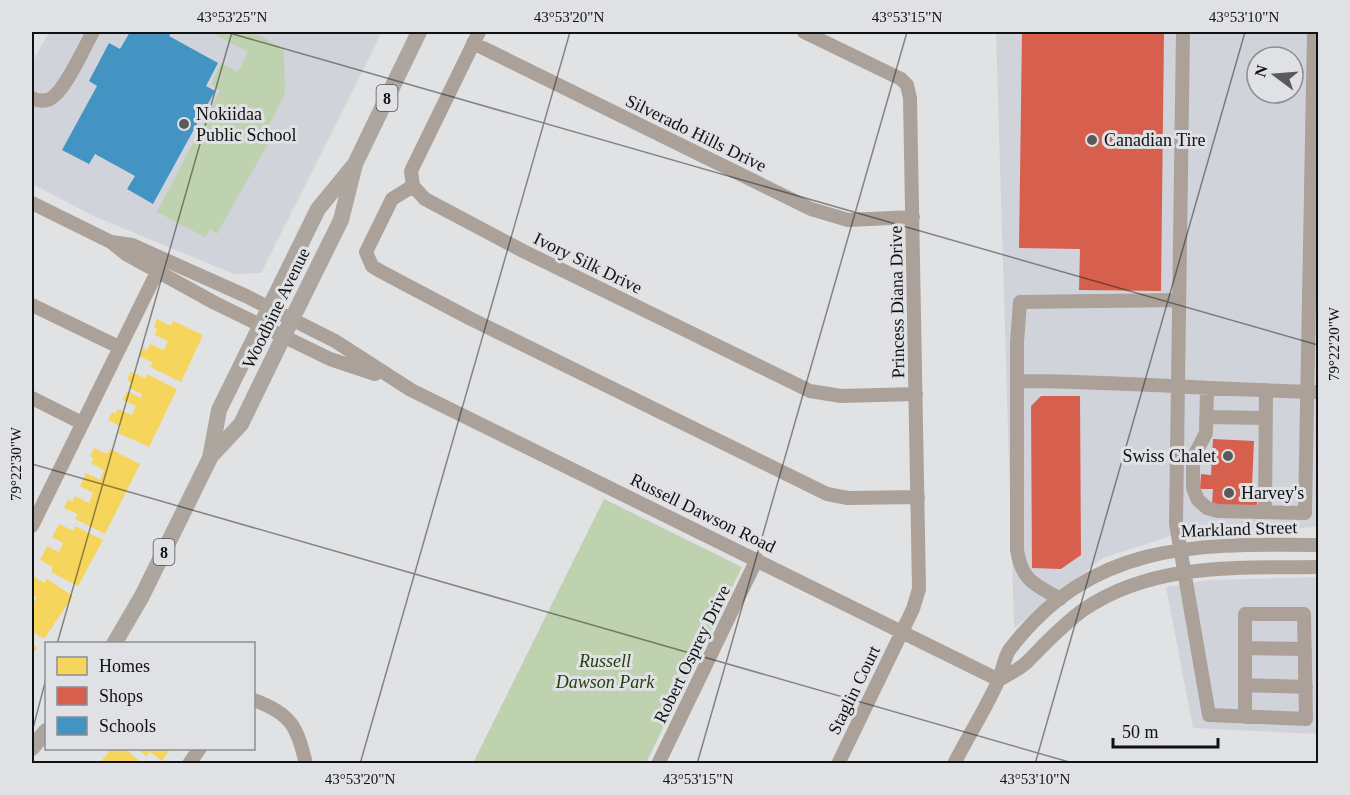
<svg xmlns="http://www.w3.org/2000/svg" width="1350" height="795" viewBox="0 0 1350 795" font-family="'Times New Roman',serif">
<rect width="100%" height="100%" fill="#e1e2e4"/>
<path fill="#d1d3da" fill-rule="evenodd" d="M 49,32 L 382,32 L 261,273 L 234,274 L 96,217 L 32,184 L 32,63 Z
M 996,32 L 1318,32 L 1318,527 L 1177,534 L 1103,558 L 1014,628 ZM 1257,57 L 1293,57 L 1293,93 L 1257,93 Z
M 1318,577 L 1318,734 L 1193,728 L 1166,587 L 1210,580 Z"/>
<path fill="#bed2af" d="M 211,32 L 253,32 L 284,49 L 285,93 L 263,138 L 269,142 L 217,234 L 210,229 L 205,237 L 157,212 L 220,91 L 211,85 L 221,63 L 238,72 L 248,52 Z
M 604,499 L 742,567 L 646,763 L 473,763 Z"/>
<path fill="#f6d55c" d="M 157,319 L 171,326 L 173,321 L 203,335 L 181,382 L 150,367 L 153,363 L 139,356 L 143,348 L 147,350 L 150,344 L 164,350 L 168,341 L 155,335 L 157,329 L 154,327 Z
M 131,372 L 145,378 L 147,374 L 177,389 L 149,447 L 118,433 L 121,427 L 108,420 L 112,412 L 115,414 L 118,409 L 132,415 L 136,406 L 123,400 L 127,391 L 141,398 L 142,394 L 129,388 L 131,382 L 127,380 Z
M 94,448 L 107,454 L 110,449 L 140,464 L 105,534 L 75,519 L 78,514 L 64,508 L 68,499 L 72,502 L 75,496 L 89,503 L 93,493 L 80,486 L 86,473 L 100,480 L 104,470 L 91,463 L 94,458 L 90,456 Z
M 59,524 L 73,531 L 75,526 L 103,540 L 78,586 L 51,572 L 53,567 L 40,560 L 47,546 L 59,552 L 63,543 L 52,537 Z
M 33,576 L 44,583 L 47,579 L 73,596 L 44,639 L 32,631 L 32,606 L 37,597 L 32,594 Z
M 32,643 L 37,648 L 32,655 Z
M 112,748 L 125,748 L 142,764 L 99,764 Z
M 136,748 L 171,748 L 162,761 L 150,752 L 146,756 Z"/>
<path fill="#d6604d" d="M 1022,32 L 1164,32 L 1161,291 L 1079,290 L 1080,249 L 1019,248 Z
M 1041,396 L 1080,396 L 1081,555 L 1061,569 L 1032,568 L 1031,406 Z
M 1213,439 L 1254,441 L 1252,487 L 1258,487 L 1257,507 L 1212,505 L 1213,489 L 1200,489 L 1201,474 L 1211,475 Z"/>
<path fill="#4393c3" d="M 130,32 L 172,32 L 169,36 L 218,63 L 206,86 L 215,91 L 153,204 L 127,189 L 135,176 L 95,154 L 89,164 L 62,150 L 97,86 L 89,81 L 109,43 L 120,49 Z"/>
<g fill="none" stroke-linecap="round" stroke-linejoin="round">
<path stroke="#aca198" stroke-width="14" d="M 479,32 L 411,171 L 413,186 L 425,199 L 523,251 L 810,391 L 841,396 L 916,394
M 804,32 L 901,79 L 907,85 L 910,98 L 919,589 L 913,609 L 838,764
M 1183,32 L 1176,524 L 1209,715 L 1306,719 L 1304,614 L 1245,614 L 1245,717
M 473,43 L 811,209 L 848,220 L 913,217
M 32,98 C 38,101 43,102 50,99 C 65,92 84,47 93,32
M 413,186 L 392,199 L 366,252 L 372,266 L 380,271 L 469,318 L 827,494 L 848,498 L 918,497
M 32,203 L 111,242 L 126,254 L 215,303 L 330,359 L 375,374
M 111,242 L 132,245 L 246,296 L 335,341 L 411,390 L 999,680
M 32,305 L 119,347
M 1017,381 C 1118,381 1218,390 1318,392
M 1207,388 L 1206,433 L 1193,458 L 1193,488 L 1198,500 L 1207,508 L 1218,511 L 1305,513 L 1314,32
M 32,398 L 82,423
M 1206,417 L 1266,418
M 1265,512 L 1266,390
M 32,526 L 157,272
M 1060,599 C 1034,584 1022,581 1017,550 L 1017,342 L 1020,302 L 1179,300
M 1245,648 L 1305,649
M 999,680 C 1007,675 1018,670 1026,663 C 1045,644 1061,626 1083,610 C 1153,562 1238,568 1318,567
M 1245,685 L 1306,687
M 254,700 C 292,714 297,727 306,764
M 189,764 L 200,748
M 658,764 L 757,559
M 954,764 C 968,736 987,707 999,679 C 1003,670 1004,657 1010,649 C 1093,541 1195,544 1318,545"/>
<path stroke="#ada69e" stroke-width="16" d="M 211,456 L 241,424 L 292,319 L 341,220 L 355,164 L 419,32
M 114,644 L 142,596 L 210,458 L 219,410 L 318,209 L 355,164
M 32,748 L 46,731"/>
</g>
<path fill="none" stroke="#101112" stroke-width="1.5" stroke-opacity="0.45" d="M 226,32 L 1318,345M 32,464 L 1076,764M 57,644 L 232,32M 32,732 L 46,679M 360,764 L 570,32M 697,764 L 907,32M 1035,764 L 1245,32"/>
<g fill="#595a5c" stroke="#e0e1e5" stroke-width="2">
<circle cx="184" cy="124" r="6"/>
<circle cx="1092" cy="140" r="6"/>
<circle cx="1228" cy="456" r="6"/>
<circle cx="1229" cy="493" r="6"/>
</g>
<g text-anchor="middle" stroke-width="6" stroke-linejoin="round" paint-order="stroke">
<g fill="#e0e1e5" stroke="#4e4f51" stroke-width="1.5">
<rect x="376.5" y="85" width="21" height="26" rx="4.5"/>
<rect x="153.5" y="539" width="21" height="26" rx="4.5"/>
</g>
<g font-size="16" font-weight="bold" fill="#101112">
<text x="387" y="104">8</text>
<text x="164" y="558">8</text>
</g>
<g font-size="18" fill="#101112" stroke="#e0e1e5" text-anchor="start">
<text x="196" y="120">Nokiidaa<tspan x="196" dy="21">Public School</tspan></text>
<text x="1104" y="146">Canadian Tire</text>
<text x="1216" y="462" text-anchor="end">Swiss Chalet</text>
<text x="1241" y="499">Harvey's</text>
</g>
<g font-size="18" fill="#101112" stroke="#e0e1e5">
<text transform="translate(696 133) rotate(26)" y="6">Silverado Hills Drive</text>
<text transform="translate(588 263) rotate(26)" y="6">Ivory Silk Drive</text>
<text transform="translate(897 302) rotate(-91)" y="6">Princess Diana Drive</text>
<text transform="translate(276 308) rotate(-64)" y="6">Woodbine Avenue</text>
<text transform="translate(703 513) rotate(26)" y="6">Russell Dawson Road</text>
<text transform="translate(1239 529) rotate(-2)" y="6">Markland Street</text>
<text transform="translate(692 654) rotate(-64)" y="6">Robert Osprey Drive</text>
<text transform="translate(854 690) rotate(-64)" y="6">Staglin Court</text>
</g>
<g font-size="18" font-style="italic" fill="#263e0b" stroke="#e0e1e5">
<text x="605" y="667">Russell<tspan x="605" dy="21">Dawson Park</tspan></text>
</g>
</g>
<rect width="1350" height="795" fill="none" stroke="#e0e1e5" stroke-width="66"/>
<rect x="45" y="642" width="210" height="108" fill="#e0e1e5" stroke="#8d8e91" stroke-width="1.5"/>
<rect x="57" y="657" width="30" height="18" fill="#f6d55c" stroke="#8d8e91" stroke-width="1.5"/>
<text x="99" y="672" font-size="18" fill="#101112">Homes</text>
<rect x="57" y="687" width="30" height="18" fill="#d6604d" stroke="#8d8e91" stroke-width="1.5"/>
<text x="99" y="702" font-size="18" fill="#101112">Shops</text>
<rect x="57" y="717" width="30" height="18" fill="#4393c3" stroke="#8d8e91" stroke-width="1.5"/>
<text x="99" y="732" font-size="18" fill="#101112">Schools</text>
<g transform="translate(1275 75) rotate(286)"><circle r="28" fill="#e0e1e5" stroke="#8d8e91" stroke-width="1.5"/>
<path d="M0-4.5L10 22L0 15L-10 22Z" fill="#595a5c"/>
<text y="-9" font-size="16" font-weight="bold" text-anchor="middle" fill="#101112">N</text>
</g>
<path d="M1113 738v9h105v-9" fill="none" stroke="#101112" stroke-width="3"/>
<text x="1122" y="738" font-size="18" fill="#101112" stroke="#e0e1e5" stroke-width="4.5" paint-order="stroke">50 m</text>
<rect x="33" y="33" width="1284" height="729" fill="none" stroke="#101112" stroke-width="2"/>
<g font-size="15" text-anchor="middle" fill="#101112">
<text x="232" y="22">43°53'25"N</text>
<text x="569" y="22">43°53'20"N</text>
<text x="907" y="22">43°53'15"N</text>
<text x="1244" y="22">43°53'10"N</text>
<text transform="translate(1334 344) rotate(-90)" y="5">79°22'20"W</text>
<text transform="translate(16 464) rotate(-90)" y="5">79°22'30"W</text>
<text x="360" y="784">43°53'20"N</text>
<text x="698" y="784">43°53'15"N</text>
<text x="1035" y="784">43°53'10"N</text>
</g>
</svg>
